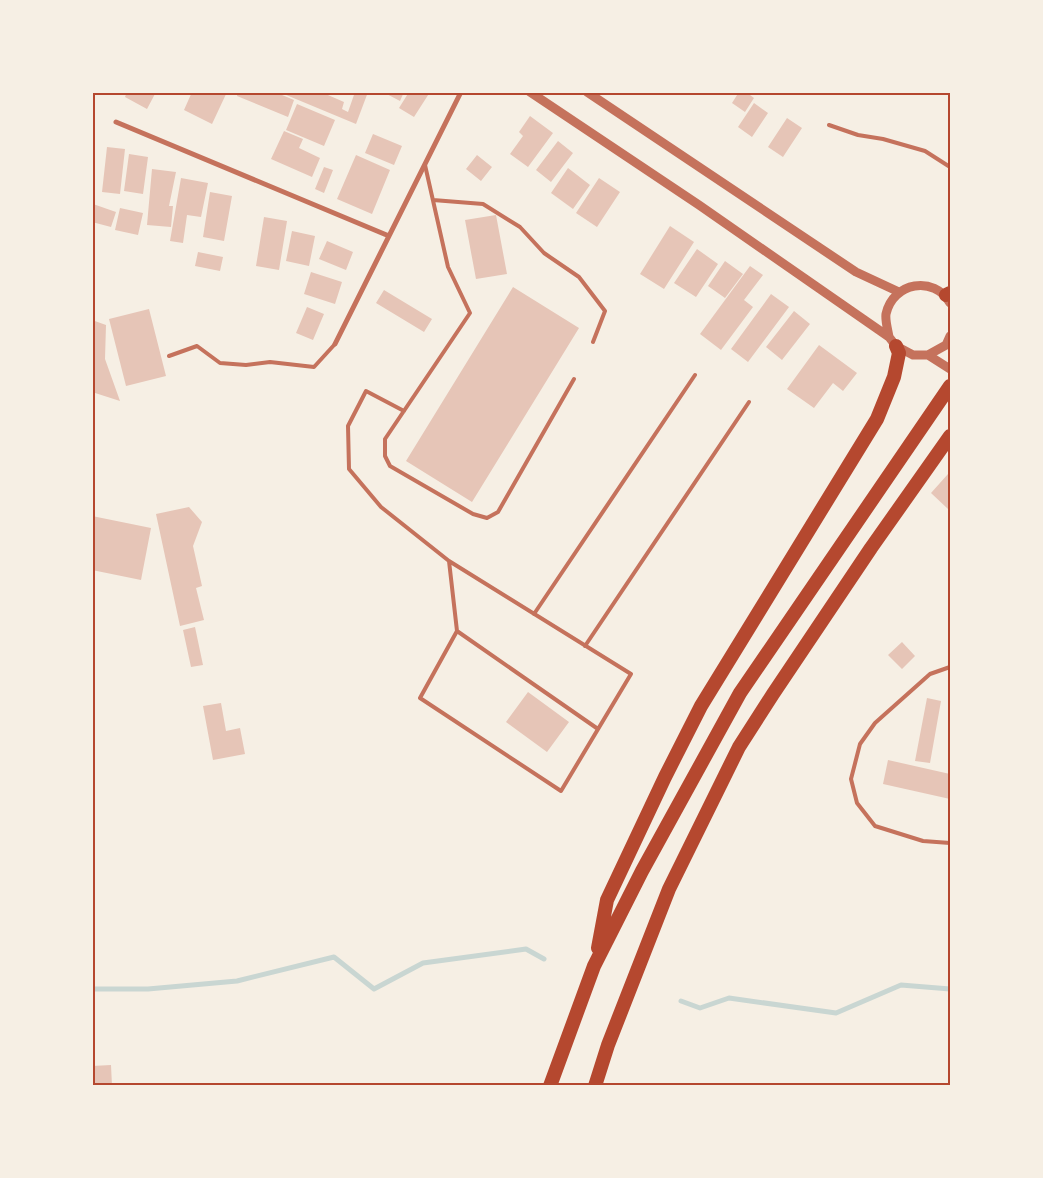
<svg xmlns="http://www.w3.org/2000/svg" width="1043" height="1178" viewBox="0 0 1043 1178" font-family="'IBM Plex Sans',sans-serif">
<rect width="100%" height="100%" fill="#f6efe4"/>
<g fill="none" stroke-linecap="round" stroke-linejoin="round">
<path stroke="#c9d6d2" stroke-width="5" d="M 92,989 L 148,989 L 237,981 L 334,957 L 374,989 L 423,963 L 526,949 L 544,959
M 681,1001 L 700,1008 L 729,998 L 836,1013 L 901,985 L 950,989"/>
</g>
<path fill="#e6c5b7" d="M 127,92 L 156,92 L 147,109 L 125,97 Z
M 192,92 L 227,92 L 212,124 L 184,110 Z
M 238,92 L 275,92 L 294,100 L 288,117 L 237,96 Z
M 279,92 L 321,92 L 344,102 L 342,109 L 348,112 L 355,92 L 368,92 L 356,124 Z
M 383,92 L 404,92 L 400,101 Z
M 409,92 L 430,92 L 414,117 L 399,108 Z
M 739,92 L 746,92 L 754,98 L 745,112 L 732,103 Z
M 754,103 L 768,113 L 752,137 L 738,127 Z
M 297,104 L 335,120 L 324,146 L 286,130 Z
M 530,116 L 553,133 L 528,167 L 510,154 L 523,136 L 519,132 Z
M 787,118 L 802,128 L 783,157 L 768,147 Z
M 284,131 L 303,139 L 299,148 L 320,158 L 312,177 L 271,159 Z
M 373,134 L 402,146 L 394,165 L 365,153 Z
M 558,141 L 573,153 L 551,182 L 536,170 Z
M 107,147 L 125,149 L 120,194 L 102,192 Z
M 129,154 L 148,157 L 143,194 L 124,191 Z
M 356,155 L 390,170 L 372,214 L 337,199 Z
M 477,155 L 492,167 L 481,181 L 466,169 Z
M 324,167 L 333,170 L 324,193 L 315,189 Z
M 568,168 L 590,185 L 573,209 L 551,193 Z
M 152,169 L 176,172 L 169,206 L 173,206 L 171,227 L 147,225 Z
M 181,178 L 208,183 L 201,217 L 187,215 L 183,243 L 170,241 Z
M 599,178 L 620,192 L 597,227 L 576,213 Z
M 210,192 L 232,196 L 224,241 L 203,237 Z
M 93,204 L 116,212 L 111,227 L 92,222 Z
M 120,208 L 143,213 L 138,235 L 115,230 Z
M 496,215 L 507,274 L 476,279 L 465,220 Z
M 264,217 L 287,221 L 279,270 L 256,266 Z
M 670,226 L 694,242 L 664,289 L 640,274 Z
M 292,231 L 315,236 L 309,266 L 286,261 Z
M 327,241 L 353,252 L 346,270 L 319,259 Z
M 697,249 L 718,264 L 696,297 L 674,283 Z
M 198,252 L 223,257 L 220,271 L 195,266 Z
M 725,261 L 743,274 L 725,298 L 708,286 Z
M 750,266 L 763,275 L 744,300 L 753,307 L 721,350 L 700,334 Z
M 311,272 L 342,282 L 335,304 L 304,294 Z
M 513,287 L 579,328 L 472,502 L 406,461 Z
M 384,290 L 432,319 L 424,332 L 376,303 Z
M 771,294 L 789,307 L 748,362 L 731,349 Z
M 307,307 L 324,314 L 313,340 L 296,333 Z
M 149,309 L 166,376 L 126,386 L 109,319 Z
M 794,311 L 810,324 L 782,360 L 766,347 Z
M 92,320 L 106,325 L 105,359 L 120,401 L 92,392 Z
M 819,345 L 857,373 L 843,391 L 833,383 L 814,408 L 787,389 Z
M 948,474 L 950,477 L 950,506 L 948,509 L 931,493 Z
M 189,507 L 202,522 L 193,546 L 202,586 L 196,588 L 204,620 L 180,626 L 156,514 Z
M 92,516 L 151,528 L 141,580 L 92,570 Z
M 195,627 L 203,665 L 191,667 L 183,630 Z
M 902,642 L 915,656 L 902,669 L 888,655 Z
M 528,692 L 569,722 L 547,752 L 506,722 Z
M 927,698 L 941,701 L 930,763 L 915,761 Z
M 221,703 L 226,731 L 240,728 L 245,754 L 213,760 L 203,706 Z
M 888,760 L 950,774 L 950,799 L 883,784 Z
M 111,1065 L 112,1086 L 92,1086 L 92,1066 Z"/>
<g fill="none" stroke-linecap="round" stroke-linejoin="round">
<path stroke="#c5725c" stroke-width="4" d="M 829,125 L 858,135 L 883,139 L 925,151 L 950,167
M 425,165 L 448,267 L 470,313 L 385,439 L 385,456 L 390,466 L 473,514 L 487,518 L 498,512 L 574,379
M 433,200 L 483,204 L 520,227 L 544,253 L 579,277 L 605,311 L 593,342
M 169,356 L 197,346 L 220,363 L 246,365 L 270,362 L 314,367 L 335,344
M 404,411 L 366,391 L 348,426 L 349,469 L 381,507 L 449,561 L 631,674 L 561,791 L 420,698 L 457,631 L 449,561
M 534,614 L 695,375
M 457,631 L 598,729
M 585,646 L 749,402
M 950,667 L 930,674 L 875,723 L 860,744 L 851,779 L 857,803 L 875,826 L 923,841 L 950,843"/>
<path stroke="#c5725c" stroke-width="5" d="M 116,122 L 389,236
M 335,344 L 461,92"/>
<path stroke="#c5725c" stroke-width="9" d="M 530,92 L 699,205 L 889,337 L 896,346 L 913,355 L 928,355 L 946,345 L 950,336
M 587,92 L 856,272 L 899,292
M 889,337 C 888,330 885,321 886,314 C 893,282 934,275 950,303
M 928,355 L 950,369"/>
<path stroke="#b5482f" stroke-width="14" d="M 946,295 L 950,293
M 598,948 L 607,900 L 665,777 L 701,706 L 877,419 L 894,377 L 899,353 L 896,346
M 550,1086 L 594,966 L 642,871 L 740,693 L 950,386
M 595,1086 L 608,1045 L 669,889 L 739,747 L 773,694 L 871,548 L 950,436"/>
</g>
<rect width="1043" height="1178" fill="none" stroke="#f6efe4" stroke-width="188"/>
<rect x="94" y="94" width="855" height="990" fill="none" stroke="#b5482f" stroke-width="2"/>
</svg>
